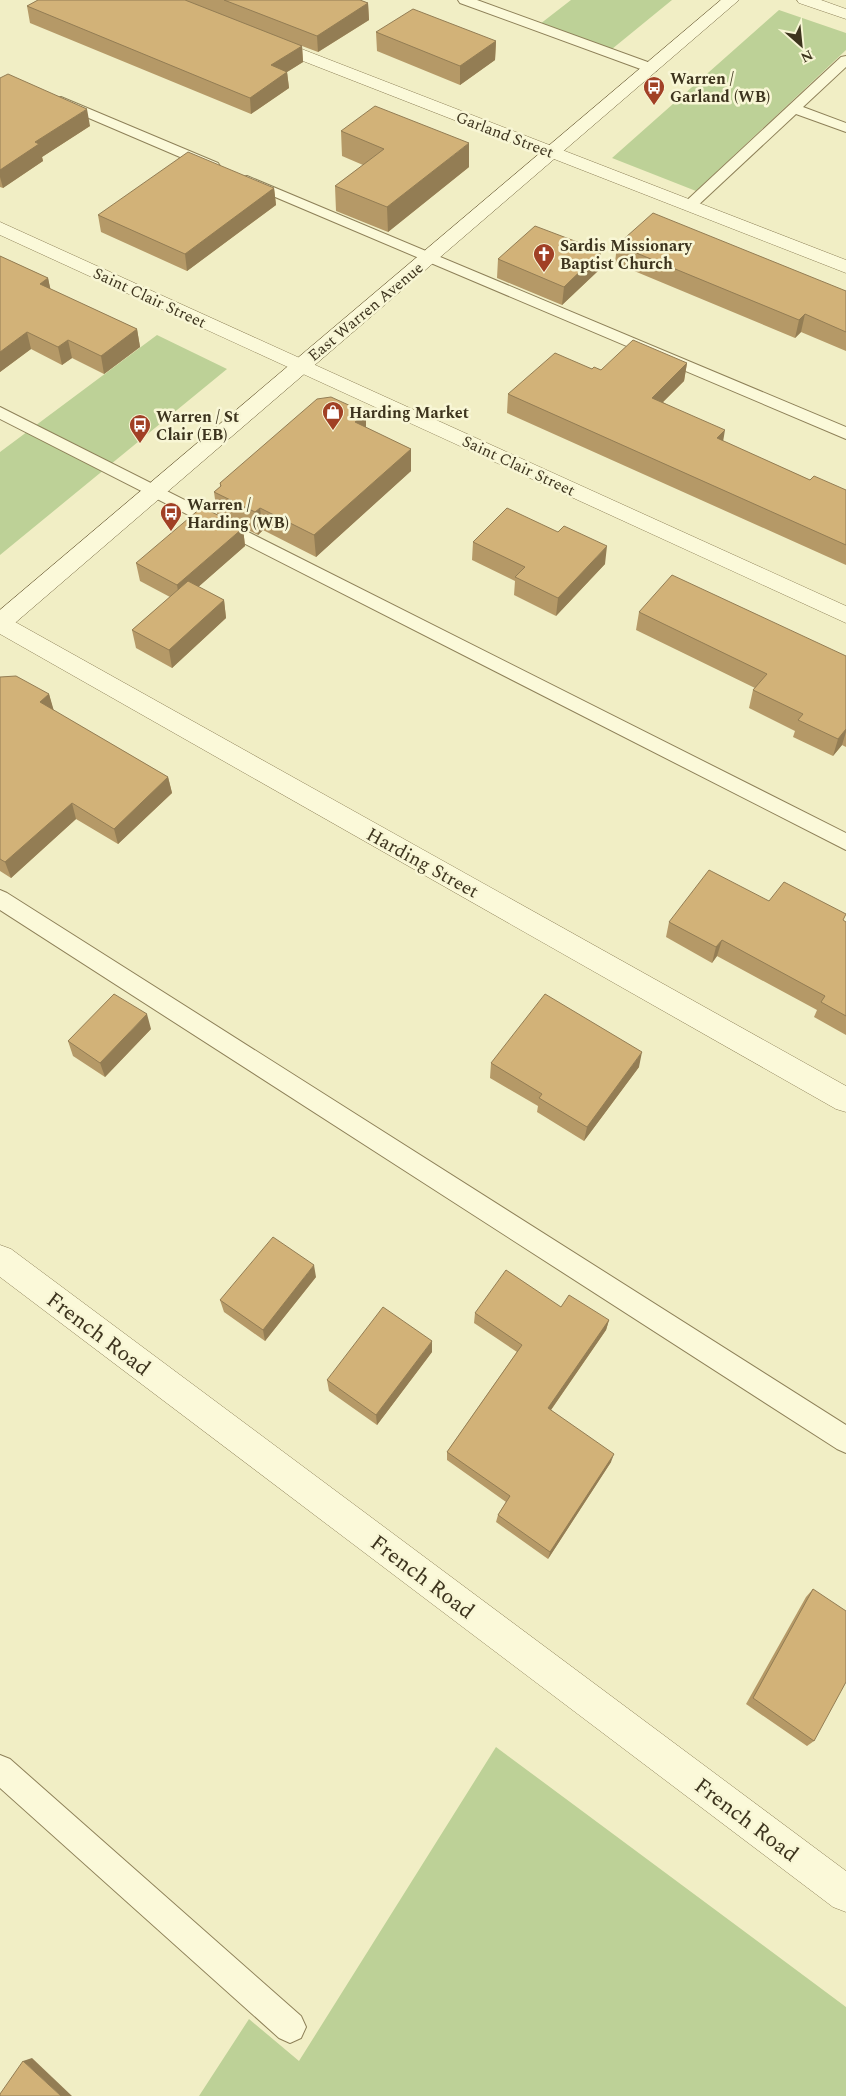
<svg xmlns="http://www.w3.org/2000/svg" width="846" height="2096" viewBox="0 0 846 2096" font-family="Spectral,serif">
<rect width="100%" height="100%" fill="#f1eec5"/>
<path fill="#bdd197" d="M 571,0 L 672,0 L 612,49 L 540,24 Z
M 779,10 L 846,33 L 846,50 L 696,191 L 612,158 Z
M 157,335 L 227,369 L 0,555 L 0,452 Z
M 496,1747 L 846,2007 L 846,2096 L 199,2096 L 249,2019 L 299,2061 Z"/>
<g fill="none" stroke-linecap="round" stroke-linejoin="round">
<g stroke="#8e8159" stroke-width="2">
<path id="service" d="M 458,0 L 477,0 L 656,65 L 658,68 L 656,71 L 646,71 L 460,3 Z
M 846,56 L 846,67 L 803,107 L 846,123 L 846,132 L 796,114 L 694,209 L 684,209 L 681,206 L 684,203 L 841,57 Z
M 61,97 L 218,163 L 220,166 L 218,169 L 208,169 L 56,104 L 54,101 L 56,98 Z
M 247,176 L 846,427 L 846,439 L 242,183 L 240,180 L 242,177 Z
M 0,407 L 846,833 L 846,850 L 0,419 Z
M 0,890 L 7,893 L 846,1425 L 846,1453 L 837,1449 L 0,910 Z
M 0,1755 L 10,1759 L 301,2016 L 306,2027 L 301,2038 L 290,2043 L 279,2038 L 0,1788 Z"/>
</g>
<g stroke="#8e8159" stroke-width="1">
<path id="minor" d="M 797,0 L 821,0 L 846,9 L 846,19 L 799,3 Z
M 268,36 L 846,260 L 846,273 L 262,45 L 260,41 L 262,37 Z
M 0,222 L 846,606 L 846,623 L 0,235 Z
M 0,616 L 8,618 L 846,1086 L 846,1112 L 836,1109 L 0,634 Z"/>
</g>
<g stroke="#8e8159" stroke-width="1">
<path id="tertiary" d="M 0,1245 L 11,1249 L 846,1871 L 846,1912 L 833,1907 L 0,1277 Z"/>
</g>
<g stroke="#70623c" stroke-width="1">
<path id="secondary" d="M 721,0 L 739,0 L 8,629 L 0,631 L 0,610 Z"/>
</g>
<use href="#service" fill="#fbf9d9" fill-rule="evenodd"/>
<use href="#minor" fill="#fbf9d9" fill-rule="evenodd"/>
<use href="#tertiary" fill="#fbf9d9" fill-rule="evenodd"/>
<use href="#secondary" fill="#fbf9d9" fill-rule="evenodd"/>
</g>
<path fill="#b59967" d="M 38,0 L 360,0 L 368,3 L 369,20 L 318,52 L 302,46 L 303,62 L 287,72 L 289,88 L 251,114 L 30,23 L 27,6 Z
M 376,32 L 496,41 L 495,60 L 460,85 L 377,51 Z
M 0,78 L 90,126 L 42,157 L 43,161 L 3,188 L 0,187 Z
M 341,131 L 469,167 L 388,232 L 336,211 L 335,186 L 363,165 L 342,156 Z
M 274,188 L 276,205 L 187,271 L 101,232 L 98,215 Z
M 617,245 L 846,291 L 846,351 L 801,332 L 795,338 L 615,263 Z
M 0,256 L 48,278 L 50,289 L 137,329 L 140,347 L 104,374 L 72,358 L 62,365 L 31,349 L 0,372 Z
M 498,259 L 599,270 L 562,305 L 497,278 Z
M 687,363 L 684,381 L 663,402 L 723,441 L 810,480 L 846,490 L 846,565 L 507,413 L 508,394 L 601,370 Z
M 366,428 L 411,449 L 411,471 L 316,557 L 263,530 L 258,535 L 217,514 L 214,492 L 220,487 L 220,483 Z
M 243,528 L 245,546 L 198,587 L 224,600 L 226,618 L 172,668 L 136,648 L 132,630 L 170,597 L 140,581 L 136,563 Z
M 558,532 L 605,564 L 556,616 L 514,595 L 515,581 L 472,560 L 473,542 Z
M 639,612 L 846,656 L 846,747 L 842,745 L 833,756 L 793,737 L 795,731 L 749,708 L 753,690 L 755,688 L 636,630 Z
M 0,677 L 49,694 L 53,710 L 168,777 L 172,793 L 118,844 L 76,819 L 11,878 L 0,871 Z
M 769,901 L 846,922 L 846,1035 L 814,1017 L 817,1010 L 717,956 L 712,963 L 666,937 L 669,922 Z
M 151,1029 L 105,1077 L 73,1056 L 68,1041 Z
M 491,1063 L 639,1067 L 584,1141 L 537,1112 L 538,1106 L 490,1078 Z
M 316,1277 L 265,1341 L 224,1312 L 220,1300 Z
M 561,1307 L 609,1320 L 606,1330 L 551,1410 L 611,1462 L 548,1559 L 496,1522 L 498,1515 L 506,1502 L 447,1460 L 447,1452 L 517,1352 L 474,1323 L 475,1313 Z
M 432,1352 L 377,1425 L 329,1391 L 327,1380 Z
M 813,1589 L 814,1741 L 807,1746 L 746,1704 L 806,1597 Z"/>
<path fill="#937d54" d="M 368,3 L 369,20 L 318,52 L 317,36 Z
M 496,41 L 495,60 L 460,85 L 460,66 Z
M 302,46 L 303,62 L 287,72 L 289,88 L 251,114 L 250,98 L 271,65 Z
M 87,109 L 90,126 L 42,157 L 43,161 L 3,188 L 0,177 L 0,170 L 35,142 Z
M 469,143 L 469,167 L 388,232 L 387,207 Z
M 274,188 L 276,205 L 187,271 L 185,254 Z
M 601,251 L 599,270 L 562,305 L 564,287 Z
M 48,278 L 52,296 L 40,284 Z
M 805,314 L 801,332 L 795,338 L 799,320 Z
M 137,329 L 140,347 L 104,374 L 101,356 Z
M 27,332 L 31,349 L 0,372 L 0,352 Z
M 68,340 L 72,358 L 62,365 L 58,347 Z
M 687,363 L 684,381 L 649,416 L 652,398 Z
M 366,413 L 366,436 L 355,422 Z
M 725,430 L 722,448 L 717,438 Z
M 411,449 L 411,471 L 316,557 L 314,535 Z
M 260,508 L 263,530 L 258,535 L 255,512 Z
M 243,528 L 245,546 L 180,603 L 177,585 Z
M 607,546 L 605,564 L 556,616 L 558,598 Z
M 224,600 L 226,618 L 172,668 L 169,650 Z
M 49,694 L 54,711 L 40,702 Z
M 846,729 L 846,732 L 842,745 L 833,756 L 838,739 Z
M 168,777 L 172,793 L 118,844 L 114,829 Z
M 72,803 L 76,819 L 11,878 L 5,862 Z
M 722,940 L 717,956 L 712,963 L 716,947 Z
M 147,1014 L 151,1029 L 105,1077 L 100,1063 Z
M 642,1052 L 639,1067 L 584,1141 L 587,1127 Z
M 314,1265 L 316,1277 L 265,1341 L 263,1330 Z
M 609,1320 L 606,1330 L 546,1417 L 548,1408 Z
M 432,1341 L 432,1352 L 377,1425 L 376,1415 Z
M 614,1454 L 611,1462 L 548,1559 L 550,1552 Z
M 32,2058 L 72,2096 L 61,2096 L 23,2061 Z"/>
<path fill="#d2b278" stroke="#937d54" d="M 38,0 L 185,0 L 302,46 L 271,65 L 287,72 L 250,98 L 27,6 Z
M 224,0 L 360,0 L 368,3 L 317,36 Z
M 413,9 L 496,41 L 460,66 L 376,32 Z
M 8,74 L 87,109 L 35,142 L 39,144 L 0,170 L 0,78 Z
M 375,106 L 469,143 L 387,207 L 335,186 L 384,149 L 341,131 Z
M 188,152 L 274,188 L 185,254 L 98,215 Z
M 653,213 L 846,291 L 846,332 L 805,314 L 799,320 L 617,245 Z
M 535,226 L 601,251 L 564,287 L 498,259 Z
M 0,256 L 48,278 L 40,284 L 137,329 L 101,356 L 68,340 L 58,347 L 27,332 L 0,352 Z
M 633,340 L 687,363 L 652,398 L 725,430 L 717,438 L 810,480 L 814,476 L 846,490 L 846,545 L 508,394 L 555,353 L 592,369 L 594,367 L 601,370 Z
M 331,397 L 366,413 L 355,422 L 411,449 L 314,535 L 260,508 L 255,512 L 214,492 L 221,486 L 220,483 L 317,399 Z
M 202,507 L 243,528 L 177,585 L 136,563 Z
M 507,508 L 558,532 L 564,526 L 607,546 L 558,598 L 515,577 L 525,567 L 473,542 Z
M 672,575 L 846,656 L 846,729 L 838,739 L 798,720 L 803,714 L 753,690 L 767,674 L 639,612 Z
M 188,581 L 224,600 L 169,650 L 132,630 Z
M 16,676 L 49,694 L 40,702 L 168,777 L 114,829 L 72,803 L 5,862 L 0,859 L 0,677 Z
M 709,870 L 769,901 L 784,882 L 846,914 L 843,920 L 846,922 L 846,1016 L 821,1002 L 825,996 L 722,940 L 716,947 L 669,922 Z
M 114,994 L 147,1014 L 100,1063 L 68,1041 Z
M 545,994 L 642,1052 L 587,1127 L 539,1098 L 542,1094 L 491,1063 Z
M 273,1237 L 314,1265 L 263,1330 L 220,1300 Z
M 506,1270 L 561,1307 L 569,1295 L 609,1320 L 548,1408 L 614,1454 L 550,1552 L 498,1515 L 510,1496 L 447,1452 L 522,1345 L 475,1313 Z
M 383,1307 L 432,1341 L 376,1415 L 327,1380 Z
M 813,1589 L 846,1611 L 846,1682 L 814,1741 L 753,1698 Z
M 23,2061 L 61,2096 L 0,2096 L 0,2094 Z"/>
<defs>
<g id="bus-pin" transform="scale(1.125)"><path d="M0 17L-7.5 6A9.5 9.5 0 1 1 7.5 6Z" fill="#a14025" stroke="#f8f6d5"/><path d="M-5-6H5V4H4V6H2V4H-2V6H-4V4H-5ZM-3.5-4V0h7V-4ZM-3.5 1.2v1.5H-2V1.2ZM2 1.2v1.5H3.5V1.2Z" fill="#fff"/></g>
<g id="church-pin" transform="scale(1.125)"><path d="M0 17L-7.5 6A9.5 9.5 0 1 1 7.5 6Z" fill="#a14025" stroke="#f8f6d5"/><path d="M-1.2-6h2.4v3.5h3.3v2.4h-3.3V6h-2.4V-.1h-3.3v-2.4h3.3Z" fill="#fff"/></g>
<g id="shop-pin" transform="scale(1.125)"><path d="M0 17L-7.5 6A9.5 9.5 0 1 1 7.5 6Z" fill="#a14025" stroke="#f8f6d5"/><path d="M-5-2.5h2.3a2.7 3.5 0 0 1 5.4 0H5L5.5 6h-11ZM-1.5-2.5h3a1.5 2.3 0 0 0-3 0Z" fill="#fff"/></g>
</defs>
<g fill-rule="evenodd">
<use href="#bus-pin" x="654" y="87"/>
<use href="#church-pin" x="544" y="254"/>
<use href="#shop-pin" x="333" y="412"/>
<use href="#bus-pin" x="140" y="425"/>
<use href="#bus-pin" x="171" y="513"/>
</g>
<g text-anchor="middle" stroke-width="5" stroke-linejoin="round" paint-order="stroke">
<g font-size="16" font-weight="bold" fill="#3d341e" stroke="#f8f6d5" text-anchor="start">
<text x="670" y="84">Warren /<tspan x="670" dy="18">Garland (WB)</tspan></text>
<text x="560" y="251">Sardis Missionary<tspan x="560" dy="18">Baptist Church</tspan></text>
<text x="349" y="418">Harding Market</text>
<text x="156" y="422">Warren / St<tspan x="156" dy="18">Clair (EB)</tspan></text>
<text x="187" y="510">Warren /<tspan x="187" dy="18">Harding (WB)</tspan></text>
</g>
<g font-size="16" fill="#3d341e" stroke="#f8f6d5">
<text transform="translate(505 134) rotate(21)" y="6">Garland Street</text>
<text transform="translate(150 297) rotate(25)" y="6">Saint Clair Street</text>
<text transform="translate(365 311) rotate(-40)" y="6">East Warren Avenue</text>
<text transform="translate(519 465) rotate(25)" y="6">Saint Clair Street</text>
</g>
<g font-size="19" fill="#3d341e" stroke="#f8f6d5">
<text transform="translate(423 862) rotate(29)" y="7">Harding Street</text>
</g>
<g font-size="22" fill="#3d341e" stroke="#f8f6d5">
<text transform="translate(99 1333) rotate(37)" y="8">French Road</text>
<text transform="translate(423 1576) rotate(37)" y="8">French Road</text>
<text transform="translate(747 1819) rotate(37)" y="8">French Road</text>
</g>
</g>
<g transform="translate(801 45) rotate(153)" stroke="#f8f6d5" stroke-width="4" paint-order="stroke">
<path d="M0-4L9 19L0 12L-9 19Z" fill="#3d341e"/>
<text y="-8" font-size="14" font-weight="bold" text-anchor="middle" fill="#3d341e">N</text>
</g>
</svg>
